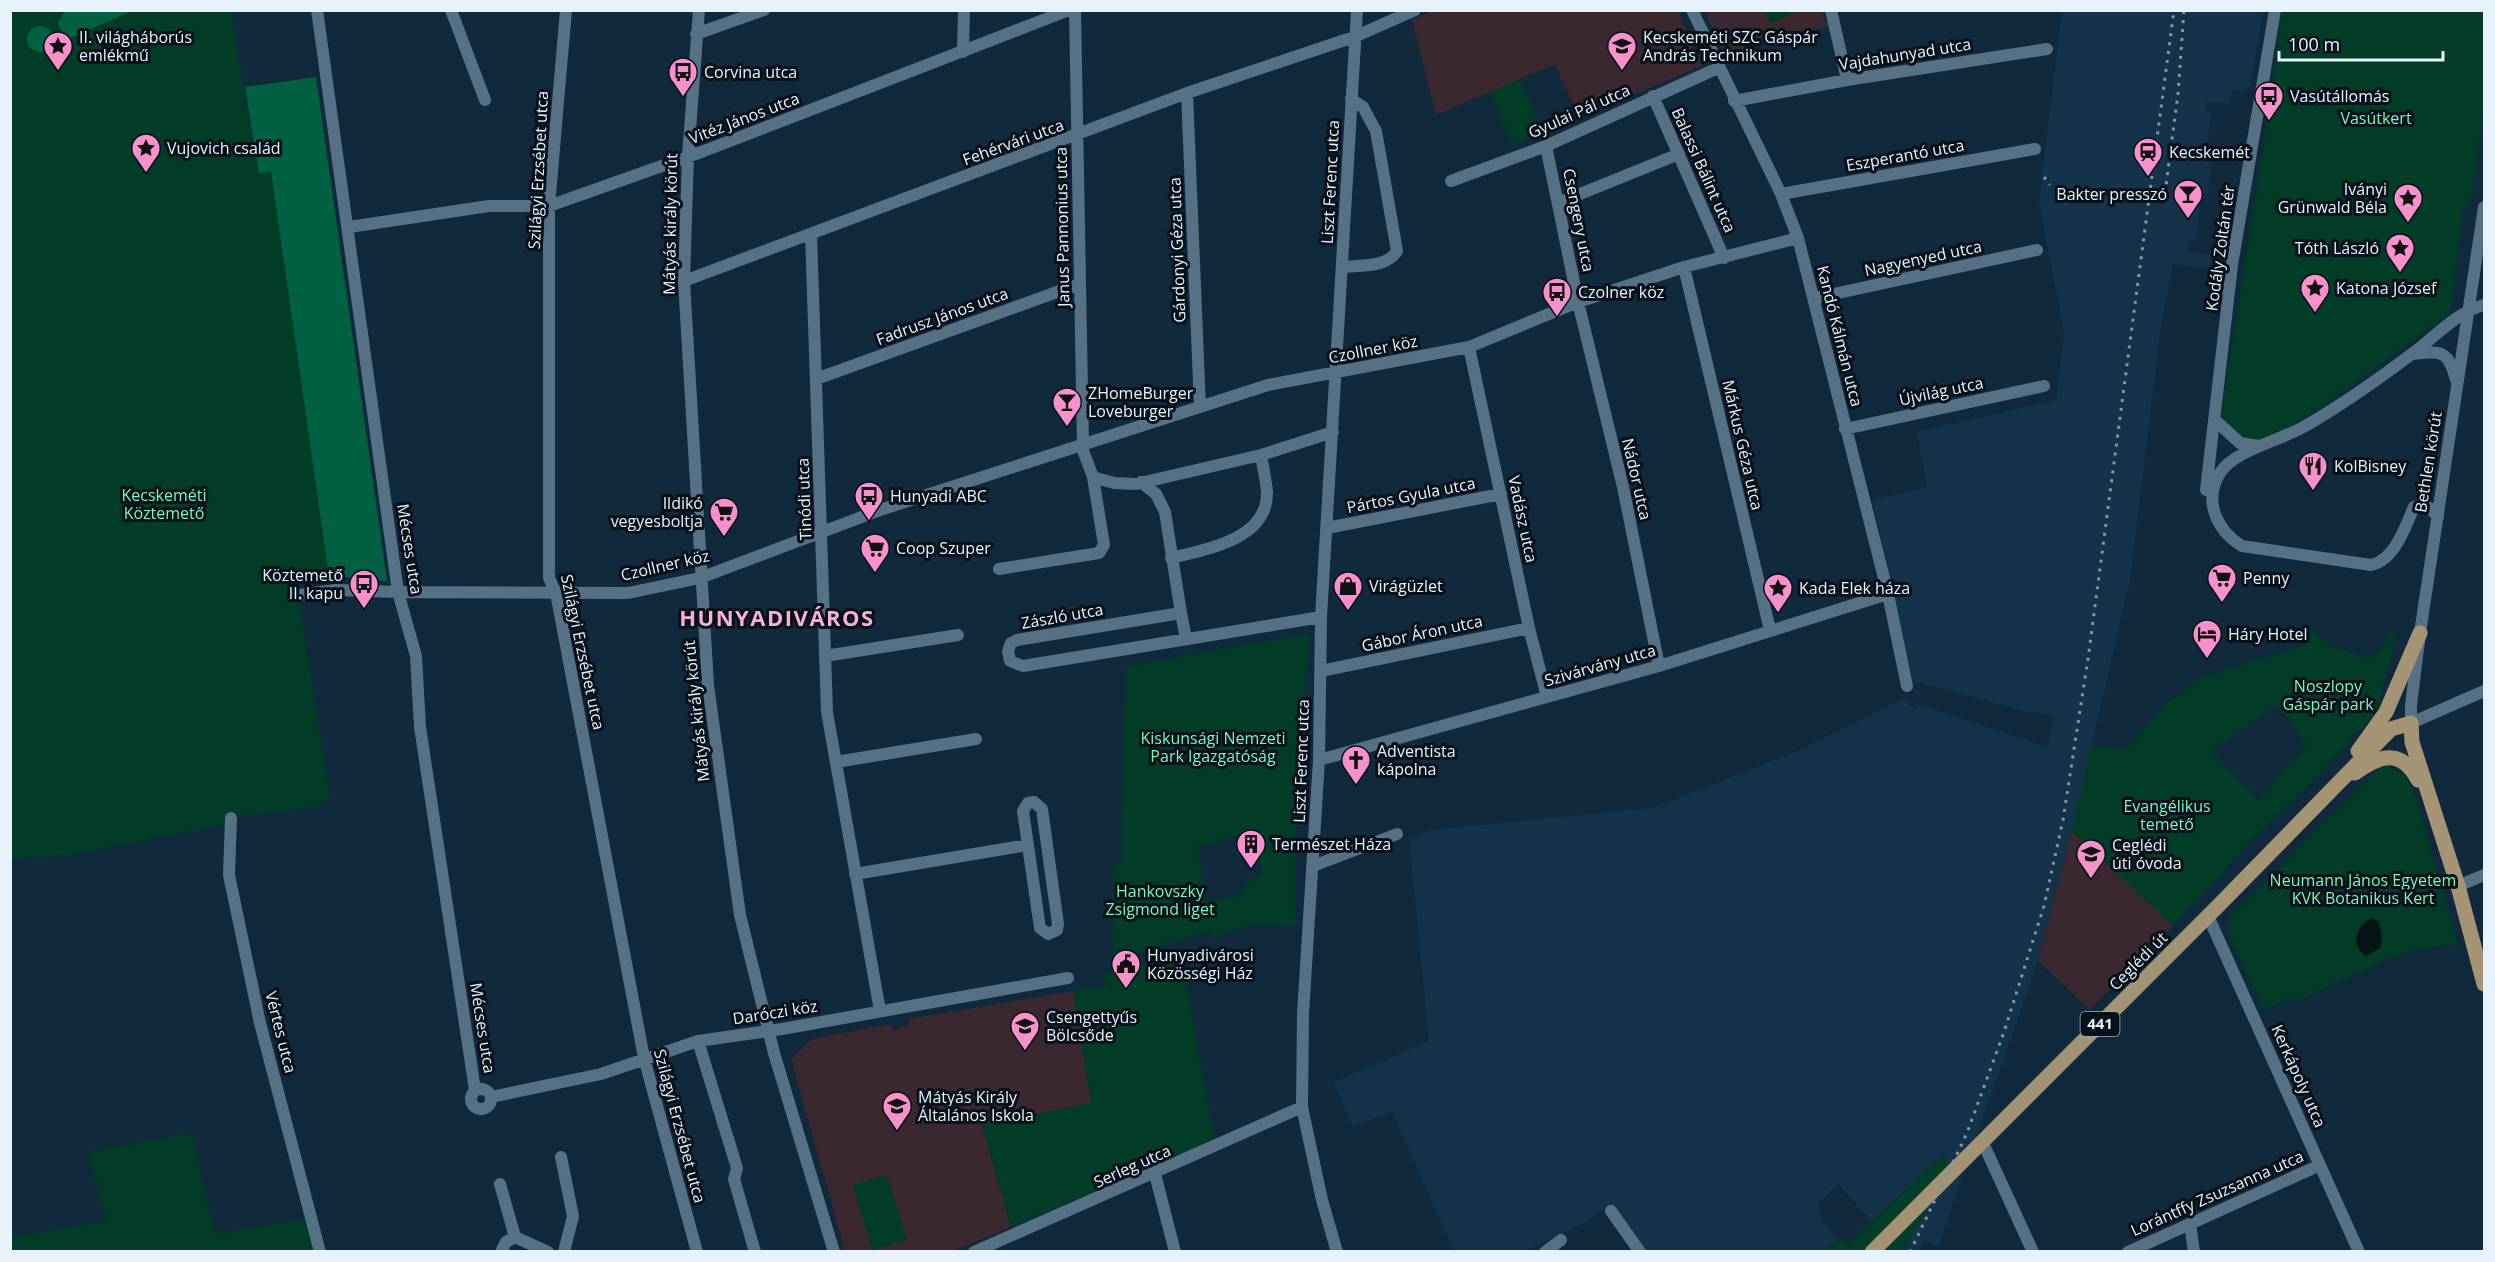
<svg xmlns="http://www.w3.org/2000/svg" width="2495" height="1262" viewBox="0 0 2495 1262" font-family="'Open Sans',sans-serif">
<rect width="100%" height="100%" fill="#11293c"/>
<path fill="#14324a" d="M 2062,11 L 2264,11 L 2250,85 L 2244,92 L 2232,89 L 2230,104 L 2206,101 L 2205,112 L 2211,113 L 2205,162 L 2211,163 L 2208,193 L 2202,193 L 2196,240 L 2189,240 L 2188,252 L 2211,255 L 2210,269 L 2172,264 L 2160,334 L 2130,580 L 2072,831 L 2038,961 L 1938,1246 L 1924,1241 L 1918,1251 L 1904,1251 L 1948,1166 L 1944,1154 L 1872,1222 L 1838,1184 L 1817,1204 L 1822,1221 L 1838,1239 L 1825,1251 L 1644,1251 L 1610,1205 L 1581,1225 L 1524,1251 L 1454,1251 L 1392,1112 L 1352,1126 L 1334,1082 L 1429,1041 L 1409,838 L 1429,830 L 1653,808 L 1800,750 L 1903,699 L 1910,701 L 1909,706 L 1917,709 L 1919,704 L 2048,747 L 2054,716 L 2024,711 L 1913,681 L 1872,500 L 1927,487 L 1917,432 L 2056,400 L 2064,333 L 2039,201 Z"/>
<path fill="#3a282e" d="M 1435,10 L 1678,11 L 1702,66 L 1579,117 L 1555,64 L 1520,79 L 1543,132 L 1512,145 L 1490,92 L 1436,115 L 1412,20 Z
M 1705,11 L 1822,11 L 1828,27 L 1774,36 L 1726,58 Z
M 2072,831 L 2173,926 L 2090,1010 L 2038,961 Z
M 1073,991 L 1091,1103 L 982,1125 L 1011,1227 L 953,1251 L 845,1251 L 791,1060 L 812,1039 L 891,1024 L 893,1030 L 910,1026 L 909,1019 Z"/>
<path fill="#013c27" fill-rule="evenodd" d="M 1800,10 L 1770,24 L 1765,11 L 1765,10 Z
M 11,11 L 231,11 L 259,173 L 271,171 L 329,576 L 296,581 L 330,798 L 318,806 L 231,818 L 227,824 L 80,853 L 11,860 Z
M 2281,11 L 2484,11 L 2484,111 L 2471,201 L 2463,212 L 2450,314 L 2321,407 L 2269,440 L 2254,443 L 2228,429 L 2221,414 L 2267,125 Z
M 1520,79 L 1543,132 L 1512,145 L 1490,92 Z
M 2390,631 L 2396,636 L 2378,708 L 2362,729 L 2354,733 L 2350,742 L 2280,815 L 2277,814 L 2173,926 L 2072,831 L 2091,745 L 2125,750 L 2168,702 L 2198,679 L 2309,643 L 2310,632 L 2316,632 L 2327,644 L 2365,658 L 2381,651 ZM 2278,705 L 2306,745 L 2259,800 L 2211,751 Z
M 1309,634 L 1295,838 L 1296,926 L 1252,925 L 1210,938 L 1209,932 L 1114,959 L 1113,866 L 1121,863 L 1126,666 ZM 1254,832 L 1262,871 L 1257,878 L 1249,880 L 1239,896 L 1205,901 L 1198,846 Z
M 2388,765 L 2405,776 L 2415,796 L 2458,944 L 2416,950 L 2385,960 L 2300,1000 L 2290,998 L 2264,1011 L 2229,935 L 2229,917 L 2377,770 Z
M 1181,956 L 1215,1141 L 1011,1227 L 982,1125 L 1091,1103 L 1073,991 L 1105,986 L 1103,975 Z
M 192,1133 L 215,1234 L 308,1219 L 316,1252 L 11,1252 L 11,1237 L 106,1221 L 88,1152 Z
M 1944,1154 L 1948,1166 L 1904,1251 L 1825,1252 L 1838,1239 L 1849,1243 Z
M 887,1175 L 907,1240 L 872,1250 L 853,1185 Z"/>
<path fill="#016041" d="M 65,11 L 65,10 L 132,11 L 68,39 L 61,31 L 58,23 Z
M27 39a13 13 0 1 1 26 0a13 13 0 1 1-26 0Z
M 316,77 L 387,581 L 329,576 L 271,172 L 259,173 L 245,87 Z"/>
<path fill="#051319" d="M 2372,918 L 2379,922 L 2382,938 L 2380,948 L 2366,956 C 2349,946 2356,925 2372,918 Z"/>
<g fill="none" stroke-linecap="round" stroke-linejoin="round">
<path stroke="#567086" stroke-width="12" d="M 317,10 L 398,592 L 416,656 L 420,727 L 475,1090
M 451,10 L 485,100
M 566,10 L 549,206 L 549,578 L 556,593 L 644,1058 L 697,1252
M 699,10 L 688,156 L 684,281 L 708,685 L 740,915 L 774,1053 L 834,1252
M 1075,10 L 1083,444
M 1692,10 L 1781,194 L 1798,238 L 1888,594 L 1907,686
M 1831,10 L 1847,80
M 696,34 L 764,10
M 963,52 L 964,10
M 1187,93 L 1200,407
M 1653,96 L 1724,258
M 1734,101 L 1847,80 L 2047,49
M 1546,146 L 1578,302 L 1623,487 L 1659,666
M 1451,181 L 1546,146 L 1718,68
M 1781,194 L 2035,149
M 1560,202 L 1679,154
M 2484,207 L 2420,633 L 2411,705 L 2411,723 L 2484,691
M 349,227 L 489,206 L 549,206 L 704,151 L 1069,10
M 811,234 L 827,712 L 880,1011
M 1342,267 C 1360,265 1387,268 1397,251 L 1376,131 L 1363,107 L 1351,99
M 1684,267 L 1770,630
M 684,281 L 1187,93 L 1354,37 L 1415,10
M 1815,298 L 2037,250
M 1469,347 L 1529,628 L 1547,697
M 2413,354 C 2442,351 2448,350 2456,380
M 816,379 L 1079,284
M 2216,421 L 2240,443 L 2259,446
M 1845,429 L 2044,386
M 1093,477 L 1114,483 L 1136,484 L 1261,455 L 1333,432
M 1141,482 L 1156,494 L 1165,512 L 1181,613
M 2206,490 L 2232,265 L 2275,10
M 2438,517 C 2431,508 2426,503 2414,507 C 2405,527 2395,560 2371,565 L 2242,546 C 2216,530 2203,500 2220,473 C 2234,450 2283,440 2307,425 C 2343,404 2380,378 2413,353 C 2436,336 2457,312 2484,305
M 1327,528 L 1501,494
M 1171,558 C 1206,549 1268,540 1267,492 C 1266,480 1263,467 1261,455
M 999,569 L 1099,553 L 1104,545 L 1093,477 L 1081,445
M 300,595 L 335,590 L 398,592 L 628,593 L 700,578 L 883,509 L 1268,385 L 1469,347 L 1578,302 L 1684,267 L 1798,238
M 1186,639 L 1181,613 L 1017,640 L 1011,643 L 1008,651 L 1010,661 L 1023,666 L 1321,617
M 825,656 L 958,635
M 1321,671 L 1529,628
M 1319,760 L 1659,666 L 1888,594
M 836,762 L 976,739
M 1034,802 L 1042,809 L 1058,924 L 1057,930 L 1048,934 L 1040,928 L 1023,811 L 1028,803 Z
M 231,818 L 229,875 L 260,1023 L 320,1252
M 1313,866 L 1397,834
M 855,874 L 1028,845
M 2458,886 L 2484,875
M 2208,916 L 2359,1252
M 698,1041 L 737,1168 L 734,1179 L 755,1252
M471 1099a10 10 0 1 1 20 0a10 10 0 1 1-20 0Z
M 491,1097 L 601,1074 L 698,1041 L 782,1029 L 1068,978
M 1983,1143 L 2033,1252
M 561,1157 L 573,1216 L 564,1252
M 1155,1174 L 1175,1252
M 500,1184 L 515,1237
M 1611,1211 L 1640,1252
M 2190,1224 L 2194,1252
M 515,1237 L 548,1252
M 501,1252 L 506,1242 L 515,1237
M 974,1252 L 1302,1107
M 1337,1252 L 1322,1200 L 1302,1107 L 1303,1014 L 1319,760 L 1321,617 L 1357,10
M 1545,1252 L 1561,1240
M 2128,1252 L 2320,1165"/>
<path stroke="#a59473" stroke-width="15" d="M 2358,751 L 2386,712 L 2420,633
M 2355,773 C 2380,755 2401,748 2418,780
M 1872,1252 L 2219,905 L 2391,729 L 2411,723 L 2412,742 L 2458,886 L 2484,984"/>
<path stroke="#8495a3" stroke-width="3" stroke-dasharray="3 6" stroke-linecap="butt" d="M 2044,177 L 2050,185
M 2165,193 L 2178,94 L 2184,10
M 1910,1252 L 1967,1133 L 2004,1032 L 2044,906 L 2063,820 L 2088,659 L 2174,10"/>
</g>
<defs>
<g id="sight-pin" transform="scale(1.5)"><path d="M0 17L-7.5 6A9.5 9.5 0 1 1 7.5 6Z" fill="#f890cc" stroke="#071019"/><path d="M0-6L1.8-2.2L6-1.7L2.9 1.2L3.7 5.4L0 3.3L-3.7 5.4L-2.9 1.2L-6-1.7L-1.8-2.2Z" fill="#111"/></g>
<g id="school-pin" transform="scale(1.5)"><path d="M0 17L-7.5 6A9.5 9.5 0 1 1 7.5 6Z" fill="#f890cc" stroke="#071019"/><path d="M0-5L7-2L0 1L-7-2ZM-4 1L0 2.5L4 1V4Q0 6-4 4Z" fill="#111"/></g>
<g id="bus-pin" transform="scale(1.5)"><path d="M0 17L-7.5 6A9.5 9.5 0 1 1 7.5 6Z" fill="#f890cc" stroke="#071019"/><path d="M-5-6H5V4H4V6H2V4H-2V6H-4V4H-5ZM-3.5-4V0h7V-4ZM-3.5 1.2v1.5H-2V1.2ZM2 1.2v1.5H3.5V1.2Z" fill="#111"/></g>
<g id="station-pin" transform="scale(1.5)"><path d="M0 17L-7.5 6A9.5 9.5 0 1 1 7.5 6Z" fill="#f890cc" stroke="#071019"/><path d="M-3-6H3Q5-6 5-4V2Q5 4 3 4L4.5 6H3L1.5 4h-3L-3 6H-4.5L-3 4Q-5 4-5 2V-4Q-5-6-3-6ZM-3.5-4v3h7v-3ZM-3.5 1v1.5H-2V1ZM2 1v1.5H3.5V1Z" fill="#111"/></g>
<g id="bar-pin" transform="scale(1.5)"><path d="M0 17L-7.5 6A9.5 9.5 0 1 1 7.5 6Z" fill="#f890cc" stroke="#071019"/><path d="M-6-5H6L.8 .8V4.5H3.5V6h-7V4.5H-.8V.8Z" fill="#111"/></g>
<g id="restaurant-pin" transform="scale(1.5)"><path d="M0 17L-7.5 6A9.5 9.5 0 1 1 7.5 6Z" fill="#f890cc" stroke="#071019"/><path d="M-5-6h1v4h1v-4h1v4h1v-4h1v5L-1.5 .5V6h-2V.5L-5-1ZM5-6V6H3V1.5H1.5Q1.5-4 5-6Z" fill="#111"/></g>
<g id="supermarket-pin" transform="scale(1.5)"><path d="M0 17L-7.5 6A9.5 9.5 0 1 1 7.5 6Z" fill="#f890cc" stroke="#071019"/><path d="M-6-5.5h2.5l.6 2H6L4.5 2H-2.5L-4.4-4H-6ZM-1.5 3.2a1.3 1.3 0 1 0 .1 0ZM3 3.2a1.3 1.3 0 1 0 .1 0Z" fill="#111"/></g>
<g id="shop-pin" transform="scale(1.5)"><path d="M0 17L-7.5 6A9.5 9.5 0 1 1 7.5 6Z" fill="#f890cc" stroke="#071019"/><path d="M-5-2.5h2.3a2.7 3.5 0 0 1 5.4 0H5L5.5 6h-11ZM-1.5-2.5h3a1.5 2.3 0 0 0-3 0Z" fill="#111"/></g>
<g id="hotel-pin" transform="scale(1.5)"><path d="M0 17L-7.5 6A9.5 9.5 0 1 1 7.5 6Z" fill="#f890cc" stroke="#071019"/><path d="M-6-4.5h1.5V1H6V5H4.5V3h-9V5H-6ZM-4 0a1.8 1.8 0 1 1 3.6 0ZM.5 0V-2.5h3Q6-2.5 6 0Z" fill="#111"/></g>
<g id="church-pin" transform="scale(1.5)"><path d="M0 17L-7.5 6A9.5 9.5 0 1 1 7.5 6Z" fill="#f890cc" stroke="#071019"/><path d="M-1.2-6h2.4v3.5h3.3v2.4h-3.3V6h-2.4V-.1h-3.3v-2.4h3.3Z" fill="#111"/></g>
<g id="building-pin" transform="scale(1.5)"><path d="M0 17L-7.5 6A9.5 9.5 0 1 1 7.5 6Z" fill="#f890cc" stroke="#071019"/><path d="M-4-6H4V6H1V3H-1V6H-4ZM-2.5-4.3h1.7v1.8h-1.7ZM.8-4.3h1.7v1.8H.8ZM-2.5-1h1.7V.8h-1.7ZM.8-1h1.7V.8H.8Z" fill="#111"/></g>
<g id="civic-pin" transform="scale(1.5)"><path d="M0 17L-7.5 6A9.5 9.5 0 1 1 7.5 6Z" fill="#f890cc" stroke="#071019"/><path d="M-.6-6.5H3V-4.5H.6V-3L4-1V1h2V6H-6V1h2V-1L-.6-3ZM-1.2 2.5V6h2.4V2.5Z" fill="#111"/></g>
</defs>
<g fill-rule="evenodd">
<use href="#sight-pin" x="58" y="46"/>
<use href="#school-pin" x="1622" y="46"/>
<use href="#bus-pin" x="683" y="72"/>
<use href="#bus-pin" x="2269" y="96"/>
<use href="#sight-pin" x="146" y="148"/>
<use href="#station-pin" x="2148" y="152"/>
<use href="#bar-pin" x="2188" y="194"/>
<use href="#sight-pin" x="2408" y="198"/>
<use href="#sight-pin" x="2400" y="248"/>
<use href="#sight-pin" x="2315" y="288"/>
<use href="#bus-pin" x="1557" y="292"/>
<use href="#bar-pin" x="1067" y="402"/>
<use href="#restaurant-pin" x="2313" y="466"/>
<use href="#bus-pin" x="869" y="496"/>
<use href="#supermarket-pin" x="724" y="512"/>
<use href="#supermarket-pin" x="875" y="548"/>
<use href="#supermarket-pin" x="2222" y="578"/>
<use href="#bus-pin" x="364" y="584"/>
<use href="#shop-pin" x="1348" y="586"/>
<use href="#sight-pin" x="1778" y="588"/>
<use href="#hotel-pin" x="2207" y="634"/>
<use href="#church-pin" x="1356" y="760"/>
<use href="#building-pin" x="1251" y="844"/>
<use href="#school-pin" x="2091" y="854"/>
<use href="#civic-pin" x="1126" y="964"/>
<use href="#school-pin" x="1025" y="1026"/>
<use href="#school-pin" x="897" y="1106"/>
</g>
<g text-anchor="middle" stroke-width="6" stroke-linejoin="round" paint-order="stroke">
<rect fill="#071019" stroke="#a4aeb8" stroke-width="1.5" x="2080.5" y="1012" width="39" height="24" rx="4.5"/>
<g font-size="15" font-weight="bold" fill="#e7f2fc">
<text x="2100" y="1029">441</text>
</g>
<g font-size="16" fill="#e7f2fc" stroke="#071019" text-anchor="start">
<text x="79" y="43">II. világháborús<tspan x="79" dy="18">emlékmű</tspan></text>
<text x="1643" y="43">Kecskeméti SZC Gáspár<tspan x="1643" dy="18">András Technikum</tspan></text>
<text x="704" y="78">Corvina utca</text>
<text x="2290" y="102">Vasútállomás</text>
<text x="167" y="154">Vujovich család</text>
<text x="2169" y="158">Kecskemét</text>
<text x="2387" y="195" text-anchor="end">Iványi<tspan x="2387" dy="18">Grünwald Béla</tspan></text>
<text x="2167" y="200" text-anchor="end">Bakter presszó</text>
<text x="2379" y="254" text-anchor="end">Tóth László</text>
<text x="2336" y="294">Katona József</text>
<text x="1578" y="298">Czolner köz</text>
<text x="1088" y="399">ZHomeBurger<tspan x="1088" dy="18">Loveburger</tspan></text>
<text x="2334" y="472">KolBisney</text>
<text x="890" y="502">Hunyadi ABC</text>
<text x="703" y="509" text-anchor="end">Ildikó<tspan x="703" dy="18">vegyesboltja</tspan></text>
<text x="896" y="554">Coop Szuper</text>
<text x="343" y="581" text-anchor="end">Köztemető<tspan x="343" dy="18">II. kapu</tspan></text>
<text x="2243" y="584">Penny</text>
<text x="1369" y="592">Virágüzlet</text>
<text x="1799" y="594">Kada Elek háza</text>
<text x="2228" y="640">Háry Hotel</text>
<text x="1377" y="757">Adventista<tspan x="1377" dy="18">kápolna</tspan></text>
<text x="1272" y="850">Természet Háza</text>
<text x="2112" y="851">Ceglédi<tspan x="2112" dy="18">úti óvoda</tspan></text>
<text x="1147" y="961">Hunyadivárosi<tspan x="1147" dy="18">Közösségi Ház</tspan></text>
<text x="1046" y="1023">Csengettyűs<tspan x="1046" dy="18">Bölcsőde</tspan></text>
<text x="918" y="1103">Mátyás Király<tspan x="918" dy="18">Általános Iskola</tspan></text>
</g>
<g font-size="16" fill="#e7f2fc" stroke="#071019">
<text transform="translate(1905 54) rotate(-9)" y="6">Vajdahunyad utca</text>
<text transform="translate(1579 111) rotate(-24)" y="6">Gyulai Pál utca</text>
<text transform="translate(744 118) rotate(-21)" y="6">Vitéz János utca</text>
<text transform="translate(1013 142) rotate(-20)" y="6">Fehérvári utca</text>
<text transform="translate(1905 155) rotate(-10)" y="6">Eszperantó utca</text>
<text transform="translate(538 170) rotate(-87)" y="6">Szilágyi Erzsébet utca</text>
<text transform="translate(1704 170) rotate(66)" y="6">Balassi Bálint utca</text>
<text transform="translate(1330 182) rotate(-87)" y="6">Liszt Ferenc utca</text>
<text transform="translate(1579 220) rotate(79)" y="6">Csengery utca</text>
<text transform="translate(670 224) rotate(-89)" y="6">Mátyás király körút</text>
<text transform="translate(1062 227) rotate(-91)" y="6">Janus Pannonius utca</text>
<text transform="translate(2220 248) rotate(-82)" y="6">Kodály Zoltán tér</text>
<text transform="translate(1177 250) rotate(-92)" y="6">Gárdonyi Géza utca</text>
<text transform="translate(1923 258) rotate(-12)" y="6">Nagyenyed utca</text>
<text transform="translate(942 316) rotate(-20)" y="6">Fadrusz János utca</text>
<text transform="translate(1840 336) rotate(76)" y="6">Kandó Kálmán utca</text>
<text transform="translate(1373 349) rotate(-11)" y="6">Czollner köz</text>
<text transform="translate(1941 391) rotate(-12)" y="6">Újvilág utca</text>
<text transform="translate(1743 445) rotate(77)" y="6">Márkus Géza utca</text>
<text transform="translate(2428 462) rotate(-81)" y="6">Bethlen körút</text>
<text transform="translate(1637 479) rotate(77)" y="6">Nádor utca</text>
<text transform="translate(1411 495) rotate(-11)" y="6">Pártos Gyula utca</text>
<text transform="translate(804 499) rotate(-92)" y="6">Tinódi utca</text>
<text transform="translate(1523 519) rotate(78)" y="6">Vadász utca</text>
<text transform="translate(410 549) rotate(81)" y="6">Mécses utca</text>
<text transform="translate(665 565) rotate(-13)" y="6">Czollner köz</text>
<text transform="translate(1062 616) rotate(-10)" y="6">Zászló utca</text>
<text transform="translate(1422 633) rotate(-12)" y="6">Gábor Áron utca</text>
<text transform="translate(583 652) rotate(78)" y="6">Szilágyi Erzsébet utca</text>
<text transform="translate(1600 665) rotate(-16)" y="6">Szivárvány utca</text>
<text transform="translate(696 711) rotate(-96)" y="6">Mátyás király körút</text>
<text transform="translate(1301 761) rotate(-88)" y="6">Liszt Ferenc utca</text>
<text transform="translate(2138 961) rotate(-45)" y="6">Ceglédi út</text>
<text transform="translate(775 1012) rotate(-9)" y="6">Daróczi köz</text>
<text transform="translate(483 1028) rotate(81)" y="6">Mécses utca</text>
<text transform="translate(281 1032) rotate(76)" y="6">Vértes utca</text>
<text transform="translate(2299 1076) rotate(66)" y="6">Kerkápoly utca</text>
<text transform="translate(680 1126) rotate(75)" y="6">Szilágyi Erzsébet utca</text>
<text transform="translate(1132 1166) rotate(-24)" y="6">Serleg utca</text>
<text transform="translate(2217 1193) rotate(-24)" y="6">Lorántffy Zsuzsanna utca</text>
</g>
<g font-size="16" fill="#73fbc0" stroke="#071019">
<text x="2376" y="124">Vasútkert</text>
<text x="164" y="501">Kecskeméti<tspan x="164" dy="18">Köztemető</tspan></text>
<text x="2328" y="692">Noszlopy<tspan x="2328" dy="18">Gáspár park</tspan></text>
<text x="1213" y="744">Kiskunsági Nemzeti<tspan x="1213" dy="18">Park Igazgatóság</tspan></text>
<text x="2167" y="812">Evangélikus<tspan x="2167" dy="18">temető</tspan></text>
<text x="2363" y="886">Neumann János Egyetem<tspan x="2363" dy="18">KVK Botanikus Kert</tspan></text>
<text x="1160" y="897">Hankovszky<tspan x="1160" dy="18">Zsigmond liget</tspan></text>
</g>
<g font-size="22" font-weight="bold" letter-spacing="1.5" fill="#f8aed6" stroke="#071019">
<text x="777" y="626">HUNYADIVÁROS</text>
</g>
</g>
<rect width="2495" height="1262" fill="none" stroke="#e7f2fc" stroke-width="24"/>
<path d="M2279 51v9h164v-9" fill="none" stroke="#e7f2fc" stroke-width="3"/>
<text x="2288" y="51" font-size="18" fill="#e7f2fc" stroke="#071019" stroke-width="4.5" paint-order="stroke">100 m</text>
</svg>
